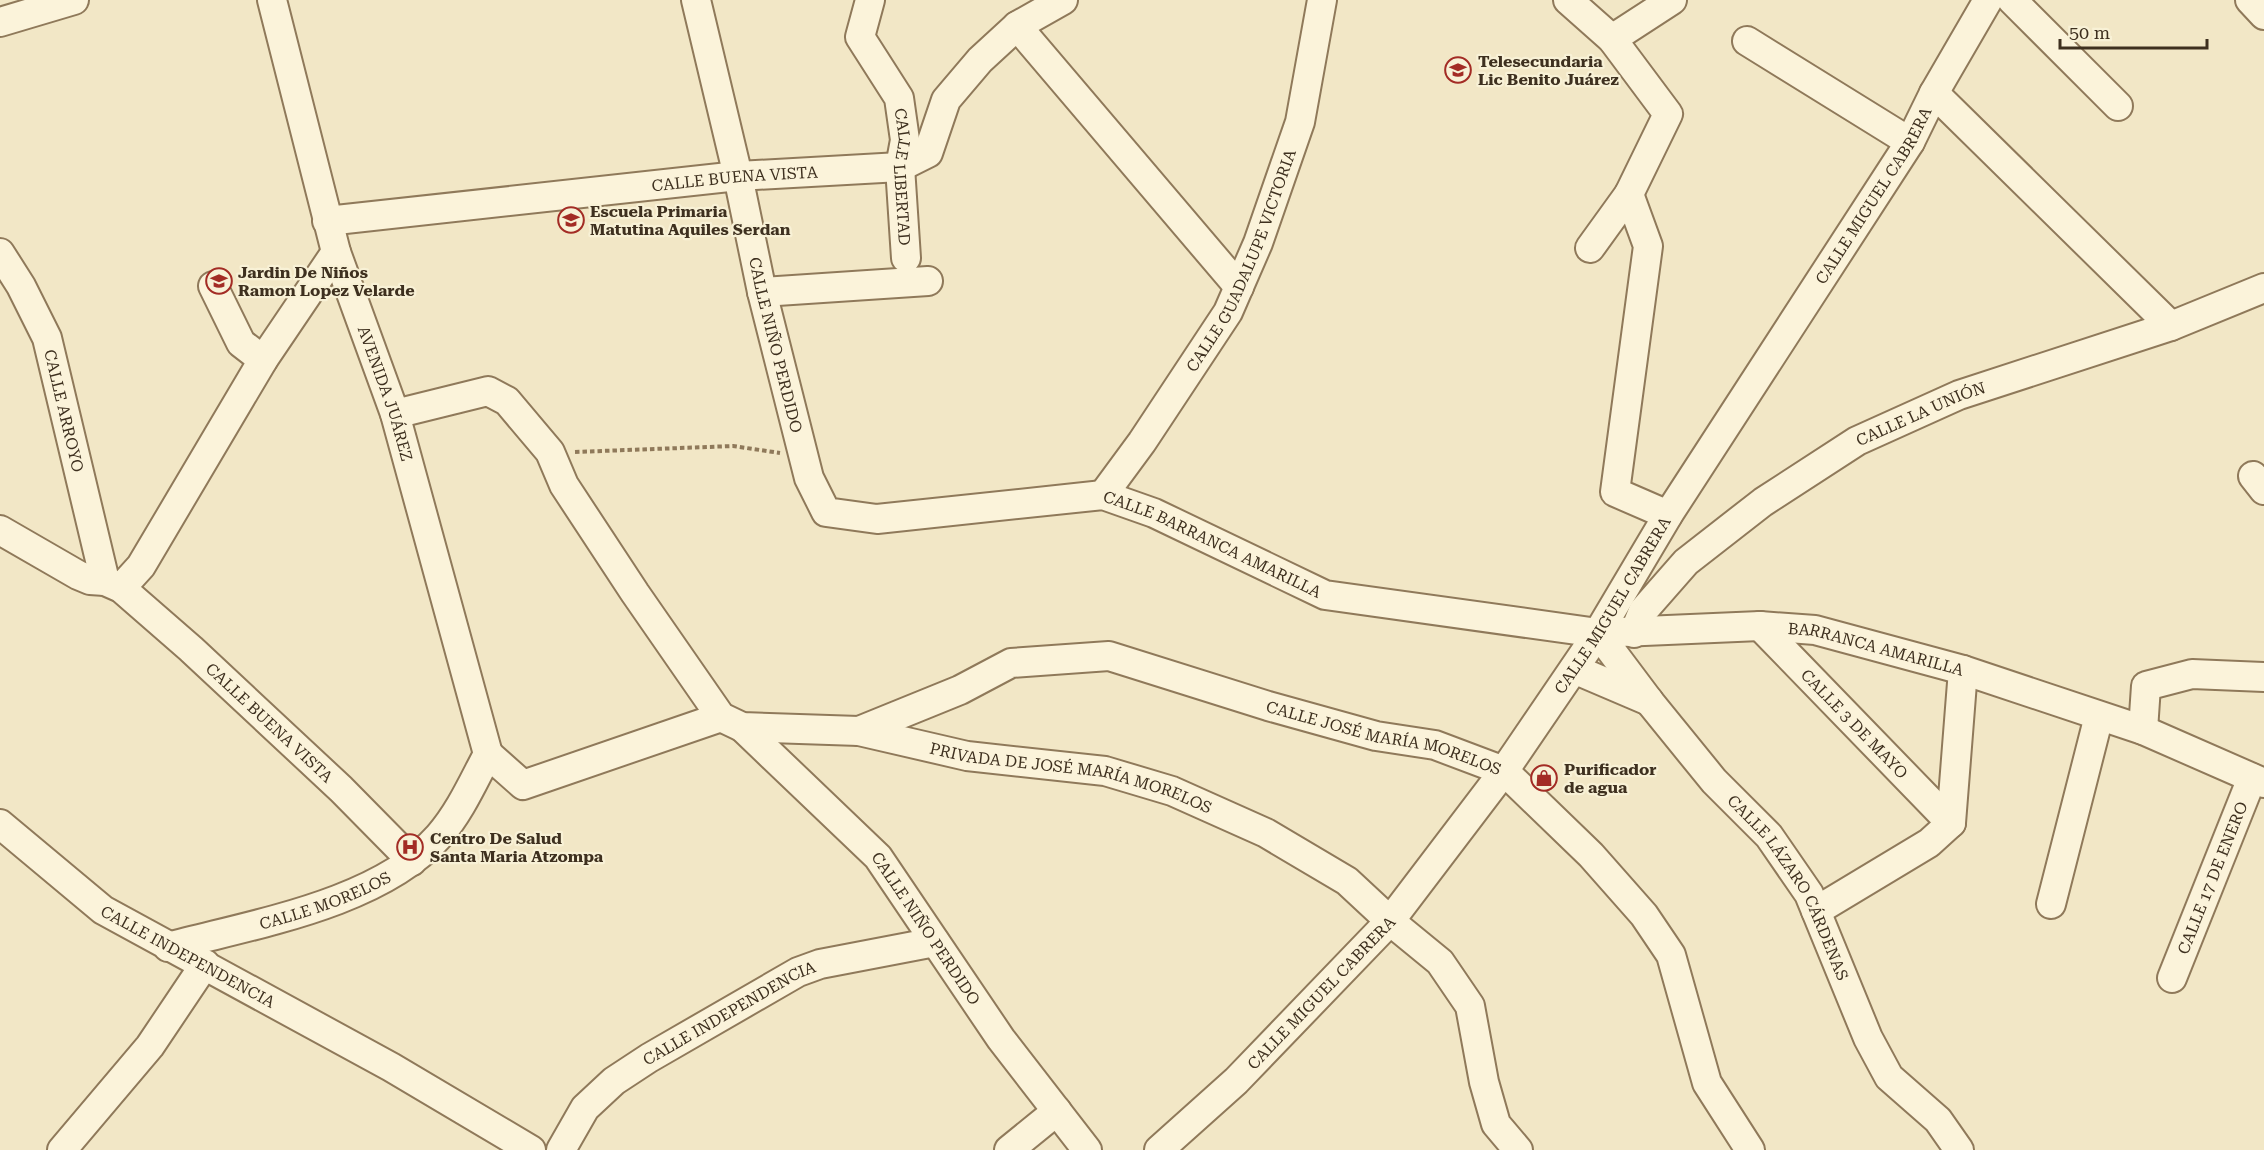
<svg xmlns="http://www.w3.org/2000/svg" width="2264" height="1150" viewBox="0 0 2264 1150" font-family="'Roboto Serif',serif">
<rect width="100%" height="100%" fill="#f2e7c6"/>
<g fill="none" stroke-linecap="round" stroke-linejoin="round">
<g stroke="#8f795a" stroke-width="32">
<g id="minor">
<path id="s1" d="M 272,0 L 336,252 L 395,414 L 488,754"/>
<path id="s2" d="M 696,0 L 738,176 L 762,292 L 809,478 L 826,512 L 877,519 L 1103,495 L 1154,513 L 1325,595 L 1598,633 L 1760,626 L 1815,630 L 1963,670 L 2143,730 L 2264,783"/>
<path id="s3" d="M 870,0 L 860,37 L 899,98 L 905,140 L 900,167 L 906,258"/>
<path d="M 1568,0 L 1612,39 L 1668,114 L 1629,194 L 1590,248"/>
<path d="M 2012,0 L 2118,106"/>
<path d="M 2250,0 L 2264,15"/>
<path d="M 0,22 L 74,0"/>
<path d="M 1017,26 L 1239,287"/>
<path d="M 1612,39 L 1672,0"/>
<path d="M 1747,41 L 1910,142"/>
<path d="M 1934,93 L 2171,326"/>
<path d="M 1629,194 L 1648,246 L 1615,492 L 1668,515"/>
<path id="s4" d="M 327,221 L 738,176 L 900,167 L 928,153 L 946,100 L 980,60 L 1017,26 L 1063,0"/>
<path id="s5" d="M 0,253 L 21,286 L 47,338 L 105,581"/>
<path d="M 213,286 L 241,343 L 263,360"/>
<path d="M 762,292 L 928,281"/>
<path id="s6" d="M 395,414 L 488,391 L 507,401 L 550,452 L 564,485 L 635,593 L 721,717 L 742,727 L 859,731 L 967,756 L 1105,771 L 1172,791 L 1266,833 L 1347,881 L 1390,921 L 1440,962 L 1470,1006 L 1484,1082 L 1496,1124 L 1518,1150"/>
<path d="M 2253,476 L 2264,490"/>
<path id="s7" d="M 1103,495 L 1142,442 L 1228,312 L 1258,243 L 1300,122 L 1322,0"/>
<path id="s8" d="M 0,530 L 78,575 L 90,580 L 105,581 L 121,588 L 191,649 L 341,789 L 412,861"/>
<path d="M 121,588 L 141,566 L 263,360 L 336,252"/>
<path id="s9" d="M 1760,626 L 1951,823"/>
<path id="s10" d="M 1598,633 L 1649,701 L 1714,781 L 1769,836 L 1809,894 L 1868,1038 L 1889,1077 L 1938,1120 L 1959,1150"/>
<path id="s11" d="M 1634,633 L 1643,611 L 1686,562 L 1763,502 L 1857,441 L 1959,395 L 2171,326 L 2264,288"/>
<path d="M 1574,669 L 1649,701"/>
<path id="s12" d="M 742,727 L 878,857 L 1001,1039 L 1087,1150"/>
<path d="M 2143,730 L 2146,686 L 2192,674 L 2264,677"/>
<path id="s13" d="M 859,731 L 960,690 L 1011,663 L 1109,656 L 1268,706 L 1376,736 L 1435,745 L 1504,771 L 1591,855 L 1644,915 L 1671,955 L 1707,1083 L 1750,1150"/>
<path id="s14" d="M 0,824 L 103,910 L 391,1067 L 531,1150"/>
<path d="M 2051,904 L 2099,716"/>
<path d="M 1816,911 L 1929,843 L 1951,823 L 1963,670"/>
<path id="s15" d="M 168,947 C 253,924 379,904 439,836 C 460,812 473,782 488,754 L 523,785 L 721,717"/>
<path id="s16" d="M 2172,978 L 2252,778"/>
<path d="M 62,1150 L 150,1046 L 205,964"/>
<path id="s17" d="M 561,1150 L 585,1108 L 614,1081 L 649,1058 L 798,972 L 820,964 L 935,942"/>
<path d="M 1009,1150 L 1057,1111"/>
<path id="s18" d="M 1159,1150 L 1236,1081 L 1390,921 L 1504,771 L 1598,633 L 1668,515 L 1910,142 L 1934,93 L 1988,0"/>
</g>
</g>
<path stroke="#8f795a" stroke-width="4" stroke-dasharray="4.5 3" stroke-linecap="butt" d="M 575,452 L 733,446 L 780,453"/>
<use href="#minor" stroke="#fbf3da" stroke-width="28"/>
</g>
<defs>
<g id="school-ring" transform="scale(1.35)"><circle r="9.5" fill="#f8f1d6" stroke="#a32c25" stroke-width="1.5"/><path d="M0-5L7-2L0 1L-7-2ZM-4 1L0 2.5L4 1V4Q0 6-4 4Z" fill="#a32c25"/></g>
<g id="shop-ring" transform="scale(1.35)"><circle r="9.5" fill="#f8f1d6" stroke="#a32c25" stroke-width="1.5"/><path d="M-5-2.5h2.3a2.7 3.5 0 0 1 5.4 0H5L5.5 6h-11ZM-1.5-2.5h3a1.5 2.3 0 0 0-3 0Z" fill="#a32c25"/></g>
<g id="hospital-ring" transform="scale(1.35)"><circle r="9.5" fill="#f8f1d6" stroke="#a32c25" stroke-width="1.5"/><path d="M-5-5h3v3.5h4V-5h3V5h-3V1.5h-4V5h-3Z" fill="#a32c25"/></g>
</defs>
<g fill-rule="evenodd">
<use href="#school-ring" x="1458" y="70"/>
<use href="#school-ring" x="571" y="220"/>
<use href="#school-ring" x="219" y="281"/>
<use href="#shop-ring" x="1544" y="778"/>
<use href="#hospital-ring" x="410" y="847"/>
</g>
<g text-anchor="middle" stroke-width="4.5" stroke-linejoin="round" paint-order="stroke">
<g font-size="16" font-weight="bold" fill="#3e301f" stroke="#f8f1d6" text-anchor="start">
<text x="1478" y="67">Telesecundaria<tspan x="1478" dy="18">Lic Benito Juárez</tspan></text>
<text x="590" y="217">Escuela Primaria<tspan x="590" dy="18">Matutina Aquiles Serdan</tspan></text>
<text x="238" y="278">Jardin De Niños<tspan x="238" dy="18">Ramon Lopez Velarde</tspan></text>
<text x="1564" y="775">Purificador<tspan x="1564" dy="18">de agua</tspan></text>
<text x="430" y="844">Centro De Salud<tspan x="430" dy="18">Santa Maria Atzompa</tspan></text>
</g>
<g font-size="16" fill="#3e301f" stroke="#f8f1d6">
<text dy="6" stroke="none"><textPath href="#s3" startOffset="190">CALLE LIBERTAD</textPath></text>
<text dy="6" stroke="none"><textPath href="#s4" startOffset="410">CALLE BUENA VISTA</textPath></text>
<text dy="6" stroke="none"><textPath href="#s18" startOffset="1198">CALLE MIGUEL CABRERA</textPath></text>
<text dy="6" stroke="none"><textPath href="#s7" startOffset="274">CALLE GUADALUPE VICTORIA</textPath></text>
<text dy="6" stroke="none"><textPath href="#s2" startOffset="354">CALLE NIÑO PERDIDO</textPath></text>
<text dy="6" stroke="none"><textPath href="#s1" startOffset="410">AVENIDA JUÁREZ</textPath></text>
<text dy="6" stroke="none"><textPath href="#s5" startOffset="172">CALLE ARROYO</textPath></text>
<text dy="6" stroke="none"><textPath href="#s11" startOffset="368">CALLE LA UNIÓN</textPath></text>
<text dy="6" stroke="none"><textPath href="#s2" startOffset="928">CALLE BARRANCA AMARILLA</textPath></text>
<text dy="6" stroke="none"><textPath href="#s18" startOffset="712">CALLE MIGUEL CABRERA</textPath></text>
<text dy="6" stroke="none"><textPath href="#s2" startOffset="1608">BARRANCA AMARILLA</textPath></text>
<text dy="6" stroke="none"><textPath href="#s8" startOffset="336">CALLE BUENA VISTA</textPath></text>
<text dy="6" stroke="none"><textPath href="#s9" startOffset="136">CALLE 3 DE MAYO</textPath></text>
<text dy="6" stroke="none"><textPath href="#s13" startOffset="552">CALLE JOSÉ MARÍA MORELOS</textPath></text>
<text dy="6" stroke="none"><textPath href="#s6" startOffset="858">PRIVADA DE JOSÉ MARÍA MORELOS</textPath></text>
<text dy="6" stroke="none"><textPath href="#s16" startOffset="108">CALLE 17 DE ENERO</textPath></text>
<text dy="6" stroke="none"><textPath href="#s10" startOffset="320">CALLE LÁZARO CÁRDENAS</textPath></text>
<text dy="6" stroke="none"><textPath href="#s15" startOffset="164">CALLE MORELOS</textPath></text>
<text dy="6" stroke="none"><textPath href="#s12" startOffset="274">CALLE NIÑO PERDIDO</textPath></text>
<text dy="6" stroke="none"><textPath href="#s14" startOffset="231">CALLE INDEPENDENCIA</textPath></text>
<text dy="6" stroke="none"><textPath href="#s18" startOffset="226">CALLE MIGUEL CABRERA</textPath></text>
<text dy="6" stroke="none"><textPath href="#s17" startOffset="222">CALLE INDEPENDENCIA</textPath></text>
</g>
</g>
<path d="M2060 39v9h147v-9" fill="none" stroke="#3e301f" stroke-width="3"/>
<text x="2069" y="39" font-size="18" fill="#3e301f" stroke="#f8f1d6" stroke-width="4.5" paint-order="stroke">50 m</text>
</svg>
